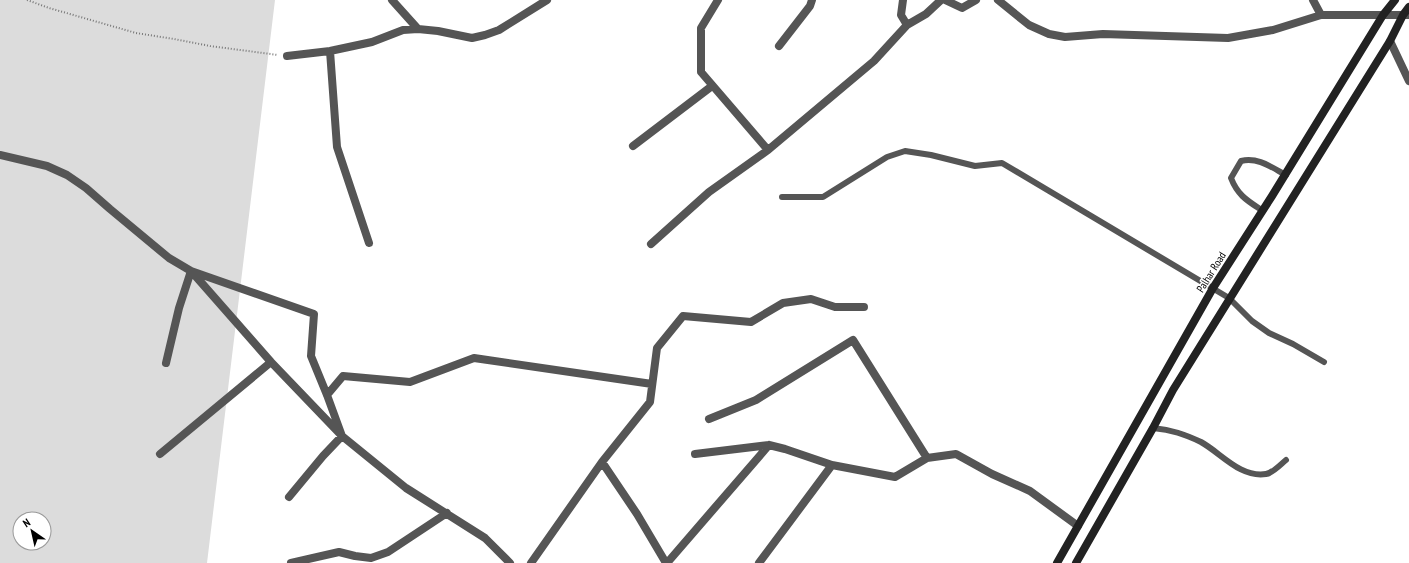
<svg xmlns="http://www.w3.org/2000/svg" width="1409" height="563" viewBox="0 0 1409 563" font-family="'PT Sans Narrow',sans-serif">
<rect width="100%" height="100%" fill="#fff"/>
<path fill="#dcdcdc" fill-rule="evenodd" d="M 0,0 L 275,0 L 207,563 L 0,563 ZM 20,519 L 44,519 L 44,543 L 20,543 Z"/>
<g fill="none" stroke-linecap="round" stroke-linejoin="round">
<path stroke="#777" stroke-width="2" stroke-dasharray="1 2" stroke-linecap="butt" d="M 27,0 L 49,8 L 136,33 L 174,39 L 210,46 L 278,55"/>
<path stroke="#555" stroke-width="6" d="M 782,197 L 823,197 L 887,157 L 905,151 L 931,155 L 975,166 L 1002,163 L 1229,298 L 1252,321 L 1269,333 L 1293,344 L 1324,362
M 1263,211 C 1248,201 1238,196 1231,178 L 1241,161 C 1258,157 1271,167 1286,175
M 1153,428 C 1172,430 1184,434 1201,442 C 1221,453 1240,478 1266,474 C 1273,473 1281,464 1286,460"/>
<path stroke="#555" stroke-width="8" d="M 392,0 L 418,29
M 718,0 L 701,28 L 701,72 L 768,150
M 903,0 L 901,15 L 907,25
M 945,0 L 962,8 L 976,0
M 998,0 L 1029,25 L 1049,34 L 1065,37 L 1103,34 L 1228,38 L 1273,30 L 1321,15 L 1409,15
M 1313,0 L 1321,15
M 1390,41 L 1409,81
M 779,46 L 810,6 L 812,0
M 330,51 L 337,147 L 369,243
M 287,56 L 330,51 L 372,42 L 403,30 L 418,29 L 438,31 L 472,38 L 485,35 L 499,30 L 547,0
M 633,146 L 712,86
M 0,155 L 47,166 L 67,175 L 86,188 L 110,209 L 169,258 L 191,271 L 314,314 L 311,356 L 327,395 L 342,436 L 406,488 L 485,538 L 510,563
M 651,244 L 709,192 L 768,150 L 874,61 L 907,25 L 926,14 L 941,0
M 192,272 L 271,362 L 342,436 L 323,456 L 289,497
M 166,363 L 179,308 L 191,271
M 327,395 L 343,376 L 410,382 L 474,358 L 652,384
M 709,419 L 756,400 L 853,340 L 927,458
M 160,454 L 271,362
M 695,454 L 769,445 L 785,449 L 832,465 L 895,477 L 927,458 L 956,454 L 992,474 L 1030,491 L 1078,526
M 602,462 L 637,514 L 666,563
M 291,563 L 339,552 L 355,556 L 371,558 L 388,552 L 447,513
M 531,563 L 602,462 L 650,402 L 657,348 L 683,316 L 751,322 L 783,303 L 811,299 L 835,307 L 864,307
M 667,563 L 769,445
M 759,563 L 832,465"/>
<path stroke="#222" stroke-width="8" d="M 1057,563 L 1213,288 L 1272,196 L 1383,15 L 1395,0
M 1076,563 L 1153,428 L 1173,390 L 1390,41 L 1403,15 L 1409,7"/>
</g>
<g text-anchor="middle" stroke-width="3" stroke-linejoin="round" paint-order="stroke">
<g font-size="11" fill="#000" stroke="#fff">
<text transform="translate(1211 272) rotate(-58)" y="4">Palhar Road</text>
</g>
</g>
<g transform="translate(32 531) rotate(326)"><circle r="19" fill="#ffffff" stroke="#999999"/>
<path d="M0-3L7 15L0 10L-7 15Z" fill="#000000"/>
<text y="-6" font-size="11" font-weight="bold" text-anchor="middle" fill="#000000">N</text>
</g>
</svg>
